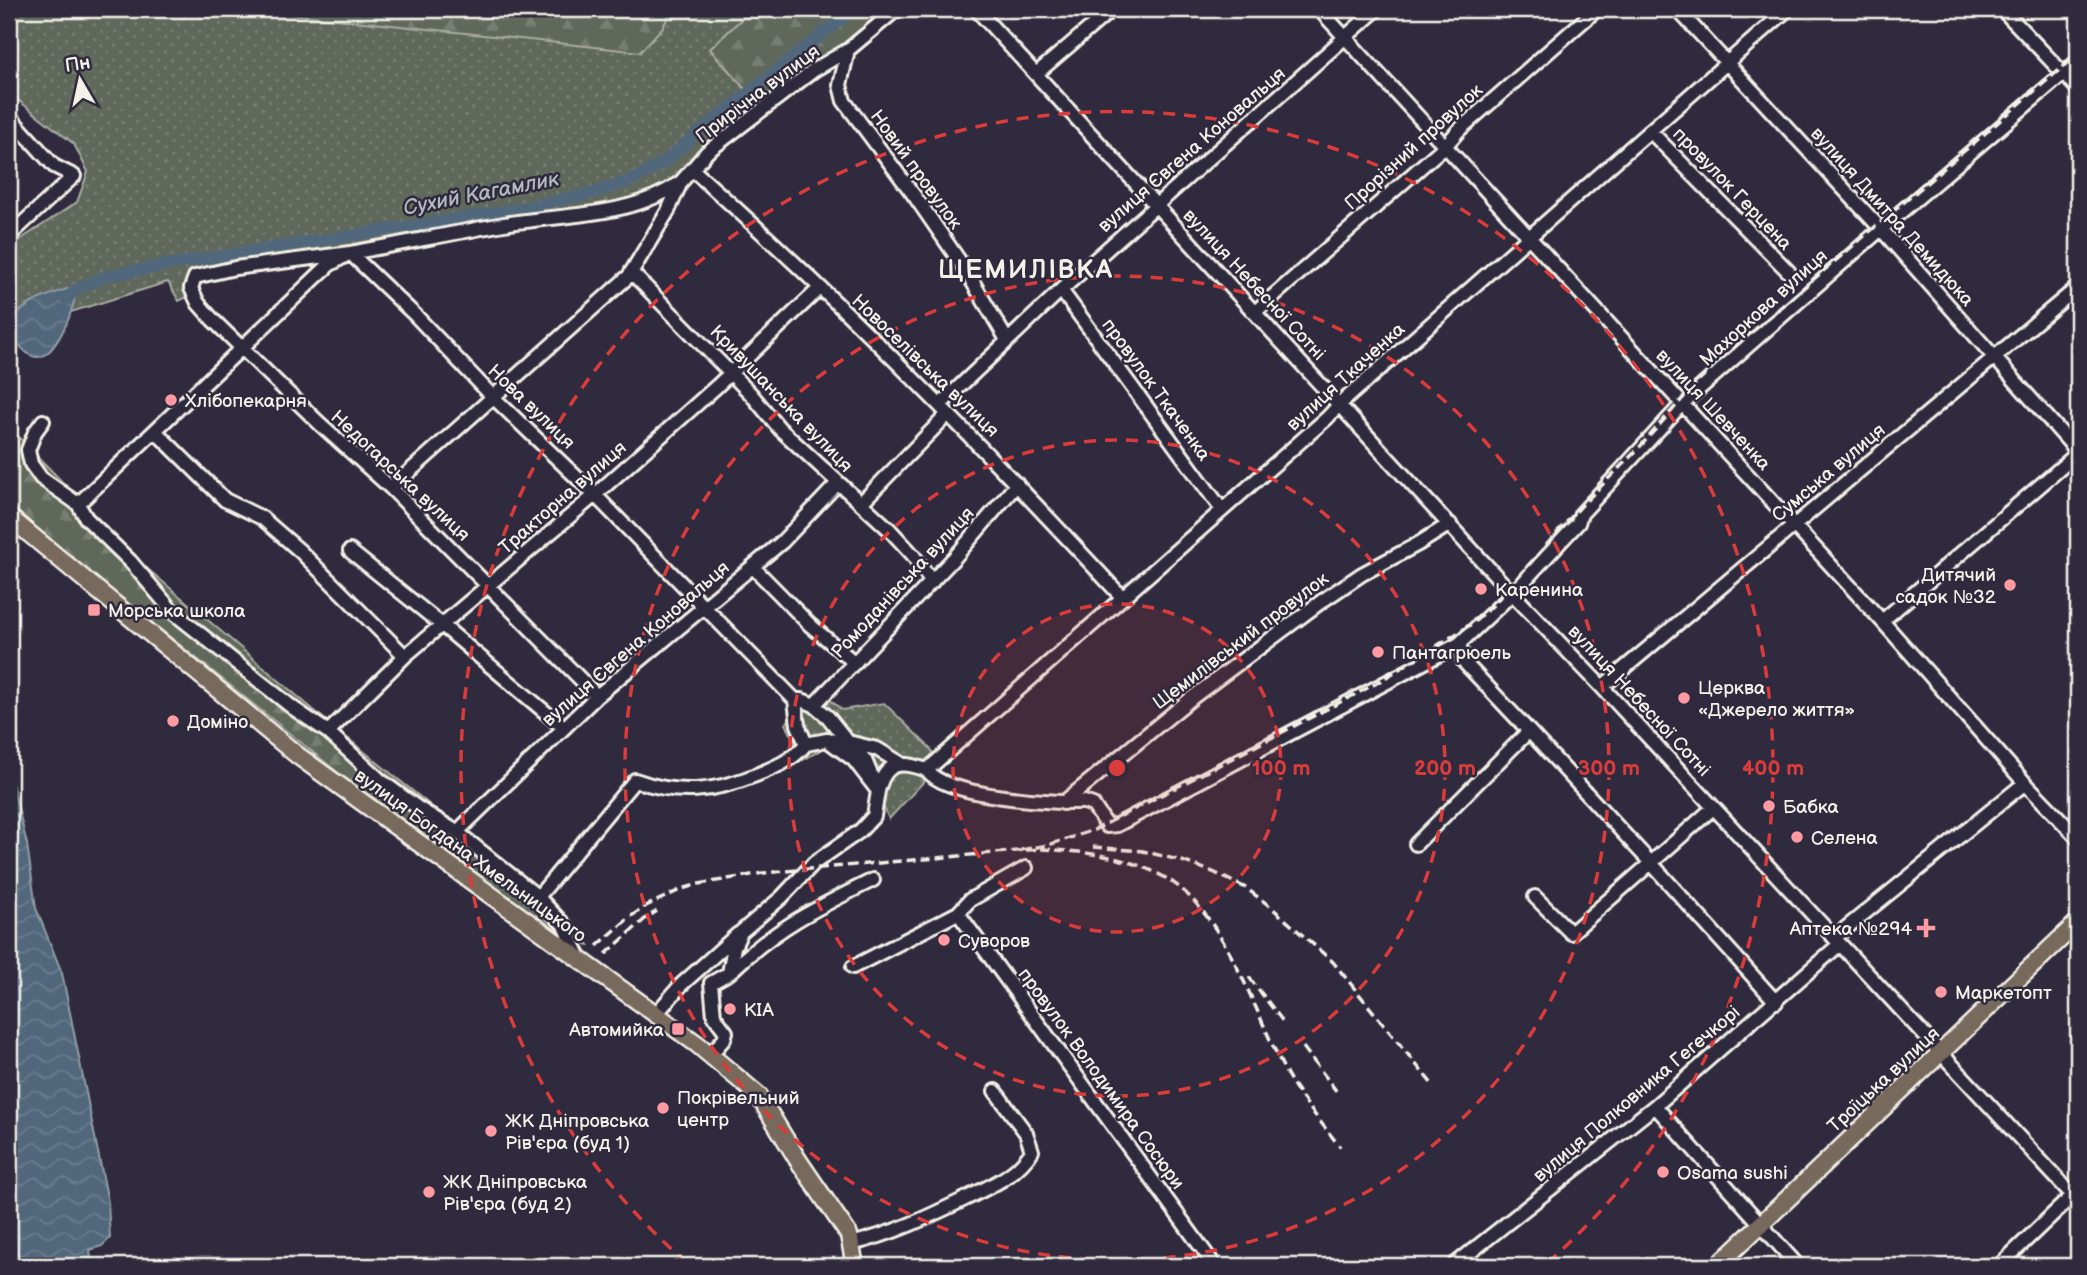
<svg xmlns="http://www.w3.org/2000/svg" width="2087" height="1275" viewBox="0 0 2087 1275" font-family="'Balsamiq Sans',sans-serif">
<defs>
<pattern id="green-dots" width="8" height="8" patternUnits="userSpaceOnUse" patternTransform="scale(1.75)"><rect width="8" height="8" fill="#61685b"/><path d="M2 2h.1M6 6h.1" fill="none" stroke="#787e73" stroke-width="1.8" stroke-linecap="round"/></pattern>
<pattern id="forest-firs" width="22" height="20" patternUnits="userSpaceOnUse" patternTransform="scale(1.75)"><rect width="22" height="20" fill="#61685b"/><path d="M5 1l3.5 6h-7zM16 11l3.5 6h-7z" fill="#787e73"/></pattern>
<pattern id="water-waves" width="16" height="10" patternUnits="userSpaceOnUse" patternTransform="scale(1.75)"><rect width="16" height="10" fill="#51677c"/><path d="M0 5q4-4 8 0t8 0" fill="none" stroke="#6b7d8f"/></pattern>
</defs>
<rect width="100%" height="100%" fill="#2f2a3d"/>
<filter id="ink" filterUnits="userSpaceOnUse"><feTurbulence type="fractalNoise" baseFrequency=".0143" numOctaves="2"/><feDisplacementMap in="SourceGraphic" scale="14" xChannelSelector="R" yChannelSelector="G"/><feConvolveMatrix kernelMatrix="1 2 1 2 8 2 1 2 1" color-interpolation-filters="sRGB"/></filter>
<g filter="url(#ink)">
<path fill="url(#green-dots)" stroke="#aaaca2" stroke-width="2" d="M 9,9 L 276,9 L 290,14 L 663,27 L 672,9 L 752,9 L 710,49 L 758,104 L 700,151 L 667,184 L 646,196 L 593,208 L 524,216 L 412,238 L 191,273 L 189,296 L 179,301 L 168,282 L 68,313 L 75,298 L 76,290 L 73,289 C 45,298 25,301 9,328 L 9,247 L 77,202 L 88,172 L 74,144 L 9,93 Z
M 822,693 L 842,710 L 884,703 L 929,747 L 941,763 L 889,819 L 881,802 L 830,745 L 803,760 L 786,724 L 793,714 Z"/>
<path fill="url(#forest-firs)" stroke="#aaaca2" stroke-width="2" d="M 276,9 L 672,9 L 663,27 L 640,52 L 290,14 Z
M 752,9 L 891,9 L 853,40 L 822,57 L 758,104 L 710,49 Z
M 10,428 L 143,565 L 329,723 L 537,892 L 590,946 L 556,934 L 457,858 L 341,775 L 87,570 L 11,506 L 9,503 Z"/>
<path fill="url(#water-waves)" stroke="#929ea7" stroke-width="2" d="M 67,289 L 75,290 C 77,304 56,359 36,357 C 25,356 16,340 9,331 C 13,306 45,296 67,289 Z
M 9,771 L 27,844 L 36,908 L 62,973 L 108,1202 L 110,1238 L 102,1246 L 90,1250 L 92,1266 L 9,1266 Z"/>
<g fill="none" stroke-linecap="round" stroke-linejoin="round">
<path stroke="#51677c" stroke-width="12" d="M 66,299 L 77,289 L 106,276 L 196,260 L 495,213 L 590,194 L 633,180 L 666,161 L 698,133 L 854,9"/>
<g stroke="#f4f1e8" stroke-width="18">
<path id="minor" d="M 976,9 L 1508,589 L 1602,687 L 2078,1201
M 1319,9 L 1882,621 L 2025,783 L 2078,838
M 1677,9 L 1881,229 L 2078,452
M 2002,9 L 2078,89
M 848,50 L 840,85 L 844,101 L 916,198 L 965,269 L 1007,340
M 1036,74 L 1112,9
M 9,116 L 54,166 L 74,176 L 9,236
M 1650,131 L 1789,272
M 693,170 C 844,304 985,449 1122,597
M 631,272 L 751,394 L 780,429 L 890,530 L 913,555 L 932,582
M 1061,290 L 1222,510
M 1255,312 L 1446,145 L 1459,130 L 1597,9
M 940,405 L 1061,290 L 1377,9
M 43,421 L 35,432 L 28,450 L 31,464 L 41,478 L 78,504 L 86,518 L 130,561 L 174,613 L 293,708 L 328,732 L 380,780 L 418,808 L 457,832 L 538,897 L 565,926 L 581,960
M 155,431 L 225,500 L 262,518 L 300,551 L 405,656
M 391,488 L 629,276 L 668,211 L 681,182 L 707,152 L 814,70 L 848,50 L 897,9
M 861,503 L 948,414
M 78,504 L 313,280 L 329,265 L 350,253 C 401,244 452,233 504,224 C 563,214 630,218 681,182
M 350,551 L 442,625 L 564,728
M 753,567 L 810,625 L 855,663
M 1882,621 L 2078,453
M 1459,644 L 1464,662 L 1529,731
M 1602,687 L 2078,287
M 597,696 L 391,488 L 319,423 L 213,320 L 198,303 L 191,288 L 195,277 L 235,268 L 350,253 L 416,316 L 493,397 L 595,495 L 795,700 L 798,725 L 806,744 L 827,740 L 848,742 L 865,760 L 878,791 C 886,760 901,761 927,770
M 795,700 L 802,700 L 814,705 L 828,717 L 848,742 L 877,749 L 900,763
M 814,705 L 955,557 L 1017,484
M 328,732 L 405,656 L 595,495 L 717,386 L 820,288
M 927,770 C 945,797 1051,803 1084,802 L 1093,805 L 1107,826 L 1117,825 L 1459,644 L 1513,593 L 1578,523 L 1581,514 L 1683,403 L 1881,229 L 2078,61
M 927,770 L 1327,418 L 1340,404 L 1788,9
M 1063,803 L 1193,697 L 1322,601 L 1362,574 L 1418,544 L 1450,524
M 457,832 L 597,696 L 782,542 L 838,483
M 1416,844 L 1529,731 L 1651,863 L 1713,808
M 538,897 L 635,780 C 679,796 714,792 756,775 C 776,767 793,760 806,744
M 1535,897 L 1571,933 L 1651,863 L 1776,1002
M 958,913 L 1215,1266
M 1835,937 L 2025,783
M 853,967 L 958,913 L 970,900 L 1026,868
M 729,973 C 775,928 816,908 873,880
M 656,1014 L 681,985 L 738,934
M 710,1055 L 724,1039 L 726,1032 L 714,1016 L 711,983 L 729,973 L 734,947 L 741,932 L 782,897 L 814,863 L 860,831 L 874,816 L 878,791 L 854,760 L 827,740
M 1655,1106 L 1798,1266
M 851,1244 C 893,1234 928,1217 967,1198 C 992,1185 1016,1176 1032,1151 L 1026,1133 L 995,1091
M 1453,1266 L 1655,1106 L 1840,944
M 1999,1266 L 2073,1195"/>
</g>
<g stroke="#f4f1e8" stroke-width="21">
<path id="major" d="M 9,517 L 297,755 L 697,1044 L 759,1096 L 798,1160 L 849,1235 L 855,1266
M 1717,1266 L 2078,922"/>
</g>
<use href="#minor" stroke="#2f2a3d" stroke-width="12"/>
<use href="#major" stroke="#77695c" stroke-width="16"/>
<path stroke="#f4f1e8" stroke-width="3.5" stroke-dasharray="10 5" stroke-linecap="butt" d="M 1093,847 L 1143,851 L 1182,861 L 1213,872 L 1246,888 L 1271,907 L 1333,962 L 1432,1084
M 1021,850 L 1048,845 L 1094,830 L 1375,684 L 1472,624 L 1492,606 L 1581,506 L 1638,449 L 1698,381 L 1740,342 L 2078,54
M 597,946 L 630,917 L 646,906 L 682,889 L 699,884 L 763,873 L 1040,849 C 1082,851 1127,856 1164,877 C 1224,910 1254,1011 1284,1069 C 1299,1097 1321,1122 1340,1147
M 606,954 L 645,919 L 657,911
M 1249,977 L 1284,1023
M 1303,1047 L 1337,1092"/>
</g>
</g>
<circle cx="1117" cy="768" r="164" fill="#d93c3b" fill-opacity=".12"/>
<g fill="none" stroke="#d93c3b" stroke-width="3.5" stroke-dasharray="12 9">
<circle cx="1117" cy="768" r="164"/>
<circle cx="1117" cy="768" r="328"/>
<circle cx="1117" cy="768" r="492"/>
<path d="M687 1263A656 656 0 1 1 1547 1263"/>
</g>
<g fill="#ff9aa2" stroke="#2f2a3d" stroke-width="2.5">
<circle cx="171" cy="400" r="7"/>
<circle cx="2010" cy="585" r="7"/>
<circle cx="1481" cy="589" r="7"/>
<rect x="87" y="603" width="14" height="14" rx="3.5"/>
<circle cx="1378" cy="652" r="7"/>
<circle cx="1684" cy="698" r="7"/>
<circle cx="173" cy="721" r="7"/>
<circle cx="1769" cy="806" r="7"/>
<circle cx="1797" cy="837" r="7"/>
<path d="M1922.5 917.5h7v7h7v7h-7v7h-7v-7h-7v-7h7z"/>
<circle cx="944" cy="940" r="7"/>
<circle cx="1941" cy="992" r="7"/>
<circle cx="730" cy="1009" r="7"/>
<rect x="671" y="1022" width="14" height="14" rx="3.5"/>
<circle cx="663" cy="1108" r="7"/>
<circle cx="491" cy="1131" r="7"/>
<circle cx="1663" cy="1172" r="7"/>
<circle cx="429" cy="1192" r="7"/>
</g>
<g text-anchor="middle" stroke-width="5" stroke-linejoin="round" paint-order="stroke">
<g font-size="19" fill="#f4f1e8" stroke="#2f2a3d">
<text transform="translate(757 93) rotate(-37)" y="7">Прирічна вулиця</text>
<text transform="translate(1413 146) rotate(-42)" y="7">Прорізний провулок</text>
<text transform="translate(1191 149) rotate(-41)" y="7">вулиця Євгена Коновальця</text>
<text transform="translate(917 169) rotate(54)" y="7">Новий провулок</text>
<text transform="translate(1733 188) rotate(46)" y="7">провулок Герцена</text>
<text transform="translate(1893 216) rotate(48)" y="7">вулиця Дмитра Демидюка</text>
<text transform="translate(1255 284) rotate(47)" y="7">вулиця Небесної Сотні</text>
<text transform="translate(1763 307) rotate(-42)" y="7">Махоркова вулиця</text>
<text transform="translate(926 365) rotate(44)" y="7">Новоселівська вулиця</text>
<text transform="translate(1345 376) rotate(-42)" y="7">вулиця Ткаченка</text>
<text transform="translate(1157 389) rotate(54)" y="7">провулок Ткаченка</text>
<text transform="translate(782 398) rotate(46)" y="7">Кривушанська вулиця</text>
<text transform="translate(532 406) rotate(44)" y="7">Нова вулиця</text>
<text transform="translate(1714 409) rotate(47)" y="7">вулиця Шевченка</text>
<text transform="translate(1828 472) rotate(-40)" y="7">Сумська вулиця</text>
<text transform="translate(401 475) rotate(43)" y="7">Недогарська вулиця</text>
<text transform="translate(562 497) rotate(-41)" y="7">Тракторна вулиця</text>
<text transform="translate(902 582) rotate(-47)" y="7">Ромоданівська вулиця</text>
<text transform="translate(1240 640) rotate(-37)" y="7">Щемилівський провулок</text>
<text transform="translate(635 643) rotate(-41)" y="7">вулиця Євгена Коновальця</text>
<text transform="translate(1640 700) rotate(47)" y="7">вулиця Небесної Сотні</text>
<text transform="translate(471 855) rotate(36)" y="7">вулиця Богдана Хмельницького</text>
<text transform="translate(1102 1078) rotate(54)" y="7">провулок Володимира Сосюри</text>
<text transform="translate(1883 1079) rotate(-43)" y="7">Троїцька вулиця</text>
<text transform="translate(1636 1093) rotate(-40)" y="7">вулиця Полковника Гегечкорі</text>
</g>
<g font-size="19" fill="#f4f1e8" stroke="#2f2a3d" text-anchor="start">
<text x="185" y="407">Хлібопекарня</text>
<text x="1996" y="581" text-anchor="end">Дитячий<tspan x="1996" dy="22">садок №32</tspan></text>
<text x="1495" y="596">Каренина</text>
<text x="108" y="617">Морська школа</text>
<text x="1392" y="659">Пантагрюель</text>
<text x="1698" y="694">Церква<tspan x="1698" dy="22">«Джерело життя»</tspan></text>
<text x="187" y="728">Доміно</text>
<text x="1783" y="813">Бабка</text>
<text x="1811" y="844">Селена</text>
<text x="1912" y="935" text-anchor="end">Аптека №294</text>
<text x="958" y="947">Суворов</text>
<text x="1955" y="999">Маркетопт</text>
<text x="744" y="1016">KIA</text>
<text x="664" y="1036" text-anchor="end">Автомийка</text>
<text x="677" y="1104">Покрівельний<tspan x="677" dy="22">центр</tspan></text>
<text x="505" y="1127">ЖК Дніпровська<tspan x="505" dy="22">Рів'єра (буд 1)</tspan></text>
<text x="1677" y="1179">Osama sushi</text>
<text x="443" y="1188">ЖК Дніпровська<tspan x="443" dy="22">Рів'єра (буд 2)</tspan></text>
</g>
<g font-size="21" font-style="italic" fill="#b3babd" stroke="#2f2a3d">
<text transform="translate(481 193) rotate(-11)" y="7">Сухий Кагамлик</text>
</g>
<g font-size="26" font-weight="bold" letter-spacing="2" fill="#f4f1e8" stroke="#2f2a3d">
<text x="1026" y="278">ЩЕМИЛІВКА</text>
</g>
</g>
<circle cx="1117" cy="768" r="10" fill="#d93c3b" stroke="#2f2a3d" stroke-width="3.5"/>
<g font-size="21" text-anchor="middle" font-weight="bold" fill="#d93c3b" stroke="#2f2a3d" stroke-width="5" stroke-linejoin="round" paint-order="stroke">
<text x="1281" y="775">100 m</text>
<text x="1445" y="775">200 m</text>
<text x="1609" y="775">300 m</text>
<text x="1773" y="775">400 m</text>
</g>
<rect width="2087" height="1275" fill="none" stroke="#2f2a3d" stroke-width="35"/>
<rect x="18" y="18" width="2052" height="1240" fill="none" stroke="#f4f1e8" stroke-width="2.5" filter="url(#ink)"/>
<g transform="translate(80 80) rotate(351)" stroke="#2f2a3d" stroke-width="5" paint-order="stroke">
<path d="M0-5L12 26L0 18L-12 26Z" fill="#f4f1e8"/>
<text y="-10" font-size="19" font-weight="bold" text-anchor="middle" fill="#f4f1e8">Пн</text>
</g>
</svg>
